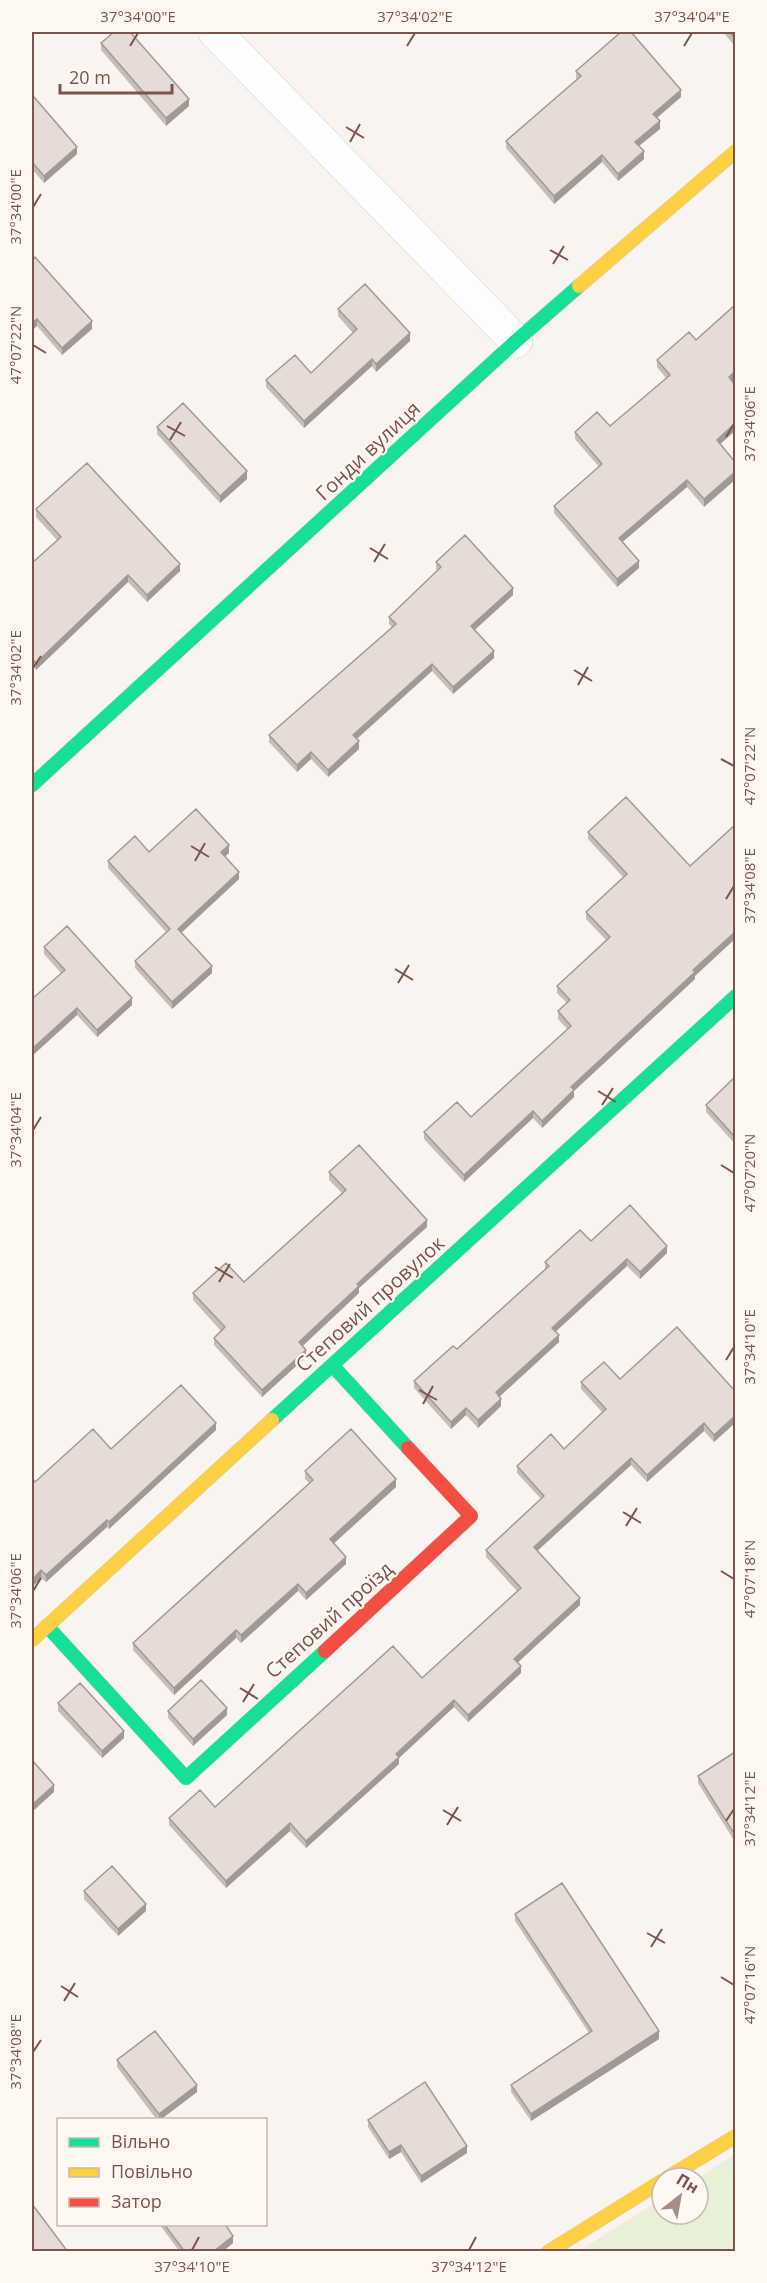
<svg xmlns="http://www.w3.org/2000/svg" width="767" height="2283" viewBox="0 0 767 2283" font-family="'Open Sans',sans-serif">
<rect width="100%" height="100%" fill="#f9f4ef"/>
<path fill="#e9f0da" d="M 735,2154 L 735,2251 L 577,2252 L 662,2199 L 662,2214 L 698,2214 L 698,2178 Z"/>
<g fill="none" stroke-linecap="round" stroke-linejoin="round">
<g stroke="#d9d1cd" stroke-width="34">
<path id="street" d="M 215,32 L 516,341"/>
</g>
<g stroke="#d9cfcb" stroke-width="15">
<path id="fast" d="M 32,785 L 516,341 L 579,286
M 332,1365 L 408,1448
M 272,1420 L 736,996
M 47,1626 L 186,1778 L 325,1651"/>
</g>
<g stroke="#d9cfcb" stroke-width="15">
<path id="slow" d="M 579,286 L 736,151
M 32,1640 L 272,1420
M 667,2178 L 736,2136
M 548,2252 L 662,2181"/>
</g>
<g stroke="#d9cfcb" stroke-width="15">
<path id="jam" d="M 325,1651 L 471,1516 L 408,1448"/>
</g>
<use href="#street" stroke="#fefdfd" stroke-width="33"/>
<use href="#fast" stroke="#16e098" stroke-width="14"/>
<use href="#slow" stroke="#ffcf43" stroke-width="14"/>
<use href="#jam" stroke="#f24e42" stroke-width="14"/>
</g>
<path fill="#c6bcb8" d="M 723,32 L 735,32 L 733,44 Z
M 101,43 L 189,106 L 166,126 L 101,50 Z
M 576,71 L 681,97 L 657,118 L 660,129 L 639,146 L 644,159 L 618,181 L 602,162 L 554,204 L 506,148 L 506,141 L 577,79 L 576,78 Z
M 32,99 L 77,154 L 44,183 L 32,169 Z
M 32,260 L 92,329 L 62,355 L 37,326 L 32,330 Z
M 338,309 L 410,341 L 376,372 L 372,366 L 304,428 L 266,387 L 266,380 L 311,373 L 353,333 L 338,316 Z
M 657,360 L 732,381 L 720,444 L 704,507 L 687,487 L 622,542 L 639,568 L 617,587 L 554,513 L 554,506 L 599,467 L 575,439 L 575,432 L 610,426 L 666,378 L 657,367 Z
M 157,427 L 247,479 L 220,503 L 157,434 Z
M 36,509 L 180,571 L 147,602 L 128,582 L 36,670 L 32,665 L 32,563 L 57,540 L 36,517 Z
M 436,562 L 513,595 L 475,630 L 494,658 L 453,694 L 432,671 L 357,739 L 359,749 L 328,777 L 311,759 L 297,772 L 269,742 L 269,735 L 392,627 L 389,624 L 389,617 L 438,571 L 436,569 Z
M 626,797 L 695,976 L 695,979 L 574,1091 L 574,1097 L 542,1128 L 533,1118 L 464,1182 L 424,1139 L 424,1132 L 471,1117 L 568,1030 L 558,1019 L 558,1011 L 567,1003 L 557,993 L 557,986 L 606,940 L 586,919 L 586,912 L 623,877 L 588,839 L 588,832 Z
M 149,852 L 229,853 L 225,856 L 239,879 L 181,932 L 212,973 L 172,1009 L 135,968 L 135,961 L 166,932 L 108,868 L 108,861 Z
M 44,947 L 132,1005 L 97,1037 L 77,1015 L 32,1056 L 32,999 L 61,973 L 44,954 Z
M 735,1077 L 735,1144 L 706,1112 L 706,1105 Z
M 329,1172 L 427,1227 L 359,1288 L 359,1293 L 303,1346 L 306,1357 L 262,1397 L 214,1345 L 214,1338 L 221,1331 L 193,1300 L 193,1293 L 244,1282 L 342,1193 L 329,1180 Z
M 591,1241 L 667,1253 L 640,1279 L 627,1266 L 555,1332 L 559,1342 L 499,1396 L 501,1406 L 478,1428 L 466,1415 L 451,1429 L 414,1388 L 414,1381 L 457,1349 L 545,1269 L 545,1262 Z
M 620,1379 L 735,1391 L 735,1423 L 714,1442 L 704,1431 L 647,1482 L 631,1465 L 537,1551 L 580,1605 L 517,1663 L 521,1673 L 468,1722 L 454,1707 L 399,1758 L 399,1764 L 306,1848 L 290,1831 L 226,1888 L 169,1825 L 169,1818 L 215,1807 L 422,1678 L 517,1591 L 486,1557 L 486,1550 L 541,1499 L 517,1473 L 517,1466 L 564,1449 L 602,1412 L 581,1389 L 581,1382 Z
M 216,1430 L 109,1529 L 107,1527 L 46,1582 L 41,1578 L 32,1587 L 32,1478 L 35,1482 L 111,1449 Z
M 305,1471 L 396,1487 L 333,1543 L 346,1564 L 306,1600 L 298,1591 L 241,1643 L 236,1638 L 174,1695 L 133,1650 L 133,1643 L 309,1483 L 305,1479 Z
M 58,1703 L 124,1738 L 102,1758 L 58,1711 Z
M 168,1711 L 227,1715 L 193,1746 L 168,1718 Z
M 735,1752 L 735,1842 L 698,1783 L 698,1776 Z
M 84,1891 L 146,1911 L 118,1936 L 84,1899 Z
M 515,1914 L 659,2039 L 531,2121 L 511,2092 L 511,2085 L 589,2033 L 515,1921 Z
M 117,2060 L 197,2092 L 160,2120 L 157,2120 L 117,2067 Z
M 368,2120 L 467,2153 L 421,2183 L 401,2152 L 389,2159 L 368,2127 Z
M 159,2224 L 225,2224 L 233,2243 L 222,2252 L 180,2252 Z"/>
<path fill="#a19996" d="M 735,34 L 735,42 L 733,44 L 733,36 Z
M 681,90 L 681,97 L 653,121 L 653,114 Z
M 189,99 L 189,106 L 166,126 L 166,118 Z
M 660,121 L 660,129 L 635,149 L 635,142 Z
M 77,147 L 77,154 L 44,183 L 44,176 Z
M 644,151 L 644,159 L 618,181 L 618,174 Z
M 602,155 L 602,162 L 554,204 L 554,196 Z
M 37,319 L 37,326 L 32,330 L 32,323 Z
M 92,321 L 92,329 L 62,355 L 62,348 Z
M 410,333 L 410,341 L 376,372 L 376,364 Z
M 372,359 L 372,366 L 304,428 L 304,421 Z
M 735,371 L 735,379 L 729,384 L 729,377 Z
M 735,423 L 735,431 L 717,447 L 717,440 Z
M 247,471 L 247,479 L 220,503 L 220,496 Z
M 735,472 L 735,480 L 704,507 L 704,499 Z
M 687,480 L 687,487 L 619,545 L 619,538 Z
M 639,561 L 639,568 L 617,587 L 617,579 Z
M 180,564 L 180,571 L 147,602 L 147,595 Z
M 128,575 L 128,582 L 36,670 L 36,663 Z
M 513,588 L 513,595 L 471,633 L 471,626 Z
M 494,651 L 494,658 L 453,694 L 453,687 Z
M 432,664 L 432,671 L 353,742 L 353,735 Z
M 359,741 L 359,749 L 328,777 L 328,770 Z
M 311,752 L 311,759 L 297,772 L 297,765 Z
M 229,845 L 229,853 L 221,860 L 221,852 Z
M 239,872 L 239,879 L 178,936 L 178,929 Z
M 735,932 L 735,939 L 695,976 L 695,979 L 574,1091 L 574,1097 L 542,1128 L 542,1121 L 571,1087 L 693,970 Z
M 212,966 L 212,973 L 172,1009 L 172,1002 Z
M 132,998 L 132,1005 L 97,1037 L 97,1030 Z
M 77,1008 L 77,1015 L 32,1056 L 32,1049 Z
M 533,1111 L 533,1118 L 464,1182 L 464,1175 Z
M 427,1220 L 427,1227 L 359,1288 L 359,1293 L 299,1349 L 299,1342 L 357,1284 Z
M 667,1246 L 667,1253 L 640,1279 L 640,1272 Z
M 627,1259 L 627,1266 L 552,1335 L 552,1328 Z
M 559,1335 L 559,1342 L 496,1400 L 496,1392 Z
M 306,1350 L 306,1357 L 262,1397 L 262,1390 Z
M 501,1399 L 501,1406 L 478,1428 L 478,1420 Z
M 466,1408 L 466,1415 L 451,1429 L 451,1422 Z
M 735,1416 L 735,1423 L 714,1442 L 714,1435 Z
M 216,1423 L 216,1430 L 109,1529 L 109,1522 Z
M 704,1423 L 704,1431 L 647,1482 L 647,1475 Z
M 631,1458 L 631,1465 L 534,1554 L 534,1547 Z
M 396,1479 L 396,1487 L 330,1547 L 330,1539 Z
M 107,1520 L 107,1527 L 46,1582 L 46,1575 Z
M 346,1557 L 346,1564 L 306,1600 L 306,1593 Z
M 41,1570 L 41,1578 L 32,1587 L 32,1580 Z
M 298,1584 L 298,1591 L 241,1643 L 241,1635 Z
M 580,1598 L 580,1605 L 514,1666 L 514,1659 Z
M 236,1630 L 236,1638 L 174,1695 L 174,1688 Z
M 521,1666 L 521,1673 L 468,1722 L 468,1715 Z
M 454,1700 L 454,1707 L 399,1758 L 399,1764 L 306,1848 L 306,1841 L 396,1754 Z
M 227,1708 L 227,1715 L 193,1746 L 193,1739 Z
M 124,1731 L 124,1738 L 102,1758 L 102,1751 Z
M 54,1785 L 54,1792 L 32,1812 L 32,1805 Z
M 290,1823 L 290,1831 L 226,1888 L 226,1881 Z
M 146,1904 L 146,1911 L 118,1936 L 118,1929 Z
M 659,2031 L 659,2039 L 531,2121 L 531,2114 Z
M 197,2085 L 197,2092 L 160,2120 L 159,2120 L 159,2114 Z
M 401,2145 L 401,2152 L 389,2159 L 389,2152 Z
M 467,2146 L 467,2153 L 421,2183 L 421,2176 Z
M 233,2236 L 233,2243 L 222,2252 L 213,2252 Z"/>
<path fill="#e6dbd6" stroke="#a19996" stroke-width="1.5" d="M 114,32 L 130,32 L 189,99 L 166,118 L 101,43 Z
M 621,32 L 631,32 L 681,90 L 653,114 L 660,121 L 635,142 L 644,151 L 618,174 L 602,155 L 554,196 L 506,141 L 581,76 L 576,71 Z
M 729,32 L 735,32 L 735,34 L 733,36 Z
M 34,97 L 77,147 L 44,176 L 32,162 L 32,99 Z
M 35,257 L 92,321 L 62,348 L 37,319 L 32,323 L 32,260 Z
M 365,284 L 410,333 L 376,364 L 372,359 L 304,421 L 266,380 L 295,355 L 311,373 L 357,329 L 338,309 Z
M 735,305 L 735,371 L 729,377 L 735,385 L 735,423 L 717,440 L 735,462 L 735,472 L 704,499 L 687,480 L 619,538 L 639,561 L 617,579 L 554,506 L 602,464 L 575,432 L 597,412 L 610,426 L 670,375 L 657,360 L 689,332 L 696,340 Z
M 183,403 L 247,471 L 220,496 L 157,427 Z
M 87,463 L 180,564 L 147,595 L 128,575 L 36,663 L 32,658 L 32,563 L 61,537 L 36,509 Z
M 465,535 L 513,588 L 471,626 L 494,651 L 453,687 L 432,664 L 353,735 L 359,741 L 328,770 L 311,752 L 297,765 L 269,735 L 396,624 L 389,617 L 441,567 L 436,562 Z
M 626,797 L 690,866 L 735,825 L 735,932 L 693,970 L 695,972 L 571,1087 L 574,1090 L 542,1121 L 533,1111 L 464,1175 L 424,1132 L 457,1102 L 471,1117 L 571,1026 L 558,1011 L 570,1000 L 557,986 L 610,937 L 586,912 L 627,874 L 588,832 Z
M 196,809 L 229,845 L 221,852 L 239,872 L 178,929 L 212,966 L 172,1002 L 135,961 L 170,929 L 108,861 L 135,836 L 149,852 Z
M 67,926 L 132,998 L 97,1030 L 77,1008 L 32,1049 L 32,999 L 65,970 L 44,947 Z
M 735,1077 L 735,1137 L 706,1105 Z
M 359,1145 L 427,1220 L 357,1284 L 359,1286 L 299,1342 L 306,1350 L 262,1390 L 214,1338 L 225,1327 L 193,1293 L 226,1263 L 244,1282 L 346,1190 L 329,1172 Z
M 630,1205 L 667,1246 L 640,1272 L 627,1259 L 552,1328 L 559,1335 L 496,1392 L 501,1399 L 478,1420 L 466,1408 L 451,1422 L 414,1381 L 453,1346 L 457,1349 L 549,1266 L 545,1262 L 580,1230 L 591,1241 Z
M 677,1327 L 735,1391 L 735,1416 L 714,1435 L 704,1423 L 647,1475 L 631,1458 L 534,1547 L 580,1598 L 514,1659 L 521,1666 L 468,1715 L 454,1700 L 396,1754 L 399,1757 L 306,1841 L 290,1823 L 226,1881 L 169,1818 L 200,1790 L 215,1807 L 393,1646 L 422,1678 L 521,1588 L 486,1550 L 544,1496 L 517,1466 L 551,1434 L 564,1449 L 606,1409 L 581,1382 L 604,1362 L 620,1379 Z
M 181,1385 L 216,1423 L 109,1522 L 107,1520 L 46,1575 L 41,1570 L 32,1580 L 32,1478 L 35,1482 L 93,1429 L 111,1449 Z
M 351,1429 L 396,1479 L 330,1539 L 346,1557 L 306,1593 L 298,1584 L 241,1635 L 236,1630 L 174,1688 L 133,1643 L 313,1480 L 305,1471 Z
M 201,1680 L 227,1708 L 193,1739 L 168,1711 Z
M 80,1683 L 124,1731 L 102,1751 L 58,1703 Z
M 735,1752 L 735,1835 L 698,1776 Z
M 32,1760 L 54,1785 L 32,1805 Z
M 112,1866 L 146,1904 L 118,1929 L 84,1891 Z
M 562,1883 L 659,2031 L 531,2114 L 511,2085 L 592,2031 L 515,1914 Z
M 155,2031 L 197,2085 L 159,2114 L 117,2060 Z
M 425,2082 L 467,2146 L 421,2176 L 401,2145 L 389,2152 L 368,2120 Z
M 32,2204 L 68,2252 L 32,2252 Z
M 164,2224 L 225,2224 L 233,2236 L 213,2252 L 185,2252 Z"/>
<path fill="none" stroke="#7b554c" stroke-width="2" d="M 130,46 L 138,33M 407,46 L 415,33M 684,46 L 692,33M 346,127 L 364,138M 350,142 L 360,124M 33,207 L 41,194M 550,250 L 568,260M 553,264 L 564,246M 33,345 L 46,353M 167,426 L 185,436M 726,437 L 734,424M 170,440 L 181,422M 370,548 L 388,559M 374,562 L 385,544M 33,668 L 41,656M 574,670 L 592,681M 578,685 L 588,667M 721,759 L 734,766M 191,846 L 209,857M 195,861 L 205,843M 726,899 L 734,886M 395,969 L 413,980M 398,983 L 409,965M 598,1091 L 616,1102M 602,1105 L 613,1088M 33,1130 L 41,1117M 721,1165 L 734,1173M 215,1267 L 233,1278M 219,1282 L 230,1264M 726,1360 L 734,1347M 419,1390 L 437,1400M 423,1404 L 433,1386M 623,1512 L 641,1523M 626,1526 L 637,1508M 721,1571 L 734,1579M 33,1591 L 41,1578M 240,1688 L 258,1699M 243,1702 L 254,1684M 443,1810 L 461,1821M 726,1821 L 734,1809M 447,1825 L 458,1807M 647,1933 L 665,1943M 651,1947 L 662,1929M 721,1977 L 734,1985M 61,1986 L 78,1997M 64,2001 L 75,1983M 33,2052 L 41,2040M 192,2250 L 199,2237M 469,2250 L 476,2237"/>
<g text-anchor="middle" stroke-width="4.5" stroke-linejoin="round" paint-order="stroke">
<g font-size="20" fill="#7b554c" stroke="#fff8f2">
<text transform="translate(368 451) rotate(-43)" y="7">Гонди вулиця</text>
<text transform="translate(370 1304) rotate(-42)" y="7">Степовий провулок</text>
<text transform="translate(329 1620) rotate(-42)" y="7">Степовий проїзд</text>
</g>
</g>
<rect width="767" height="2283" fill="none" stroke="#fff8f2" stroke-width="66"/>
<rect x="57" y="2118" width="210" height="108" fill="#fff8f2" stroke="#cab7b0" stroke-width="1.5"/>
<rect x="69" y="2138" width="30" height="9" fill="#16e098" stroke="#cab7b0" stroke-width="1.5"/>
<text x="111" y="2148" font-size="18" fill="#7b554c">Вільно</text>
<rect x="69" y="2168" width="30" height="9" fill="#ffcf43" stroke="#cab7b0" stroke-width="1.5"/>
<text x="111" y="2178" font-size="18" fill="#7b554c">Повільно</text>
<rect x="69" y="2198" width="30" height="9" fill="#f24e42" stroke="#cab7b0" stroke-width="1.5"/>
<text x="111" y="2208" font-size="18" fill="#7b554c">Затор</text>
<g transform="translate(680 2196) rotate(31)"><circle r="28" fill="#fff8f2" stroke="#cab7b0" stroke-width="1.5"/>
<path d="M0-4.5L10 22L0 15L-10 22Z" fill="#a78d85"/>
<text y="-9" font-size="16" font-weight="bold" text-anchor="middle" fill="#7b554c">Пн</text>
</g>
<path d="M60 84v9h112v-9" fill="none" stroke="#7b554c" stroke-width="3"/>
<text x="69" y="84" font-size="18" fill="#7b554c" stroke="#fff8f2" stroke-width="4.5" paint-order="stroke">20 m</text>
<rect x="33" y="33" width="701" height="2217" fill="none" stroke="#7b554c" stroke-width="2"/>
<g font-size="15" text-anchor="middle" fill="#7b554c">
<text x="138" y="22">37°34'00"E</text>
<text x="415" y="22">37°34'02"E</text>
<text x="692" y="22">37°34'04"E</text>
<text transform="translate(16 207) rotate(-90)" y="5">37°34'00"E</text>
<text transform="translate(16 345) rotate(-90)" y="5">47°07'22"N</text>
<text transform="translate(750 424) rotate(-90)" y="5">37°34'06"E</text>
<text transform="translate(16 668) rotate(-90)" y="5">37°34'02"E</text>
<text transform="translate(750 766) rotate(-90)" y="5">47°07'22"N</text>
<text transform="translate(750 886) rotate(-90)" y="5">37°34'08"E</text>
<text transform="translate(16 1130) rotate(-90)" y="5">37°34'04"E</text>
<text transform="translate(750 1173) rotate(-90)" y="5">47°07'20"N</text>
<text transform="translate(750 1347) rotate(-90)" y="5">37°34'10"E</text>
<text transform="translate(750 1579) rotate(-90)" y="5">47°07'18"N</text>
<text transform="translate(16 1591) rotate(-90)" y="5">37°34'06"E</text>
<text transform="translate(750 1809) rotate(-90)" y="5">37°34'12"E</text>
<text transform="translate(750 1985) rotate(-90)" y="5">47°07'16"N</text>
<text transform="translate(16 2052) rotate(-90)" y="5">37°34'08"E</text>
<text x="192" y="2272">37°34'10"E</text>
<text x="469" y="2272">37°34'12"E</text>
</g>
</svg>
